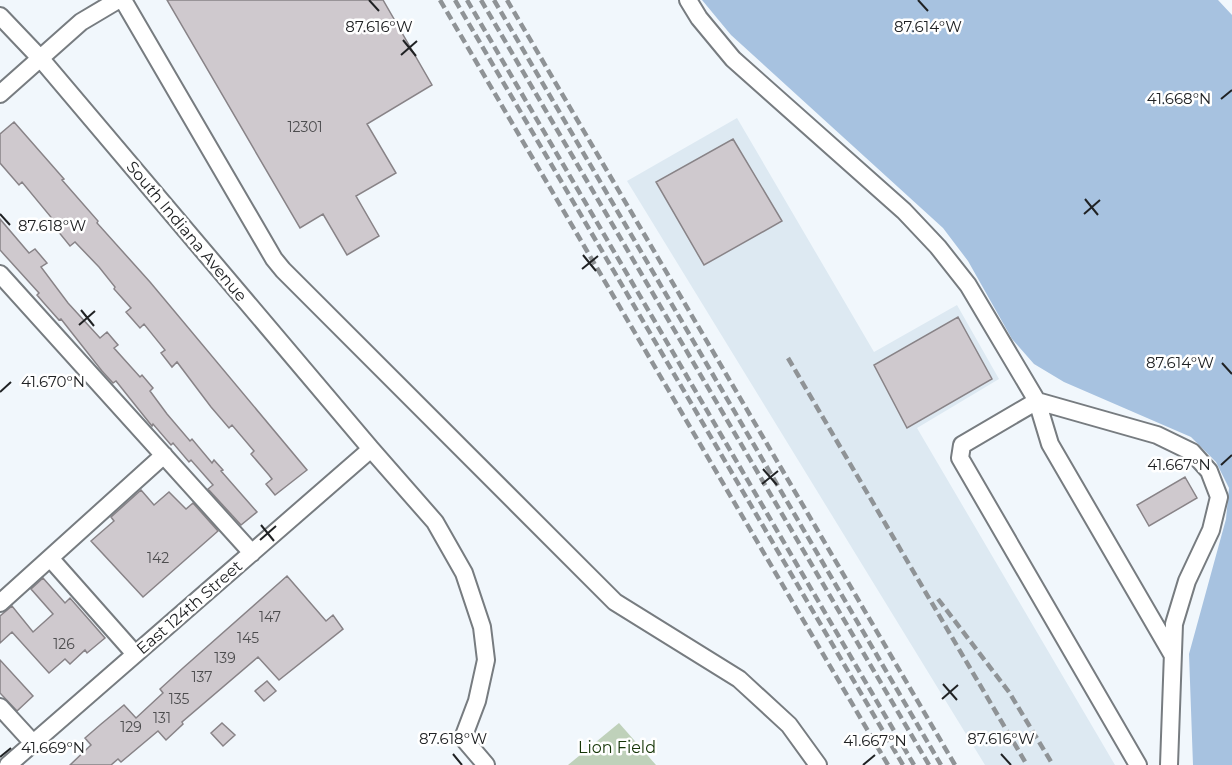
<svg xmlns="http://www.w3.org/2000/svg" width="1232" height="765" viewBox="0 0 1232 765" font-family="Montserrat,sans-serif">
<rect width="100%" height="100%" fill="#f1f7fc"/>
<path fill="#dde9f2" d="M 737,118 L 874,352 L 957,305 L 999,379 L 917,428 L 1115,765 L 985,765 L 627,181 Z"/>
<path fill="#bfd1ba" d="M 619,723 L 656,765 L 568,765 Z"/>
<path fill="#a7c2e0" d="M 702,0 L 1218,0 L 1232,15 L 1232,765 L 1193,765 L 1189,654 L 1226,519 L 1229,488 L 1216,462 L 1191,437 L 1064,382 L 1034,364 L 1012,339 L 968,261 L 943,228 L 731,35 Z"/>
<path fill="#cfc9ce" stroke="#888387" stroke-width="1.5" d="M 167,0 L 383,0 L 432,85 L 367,124 L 396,173 L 356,196 L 379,236 L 347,255 L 323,214 L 300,228 Z
M 14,122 L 64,179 L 62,180 L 98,221 L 97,223 L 150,282 L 307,470 L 275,495 L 266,484 L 272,479 L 269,475 L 251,454 L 254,451 L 232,425 L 229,428 L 211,407 L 177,362 L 172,367 L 161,353 L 165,350 L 144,324 L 140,328 L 126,312 L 131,308 L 114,289 L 115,287 L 99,267 L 75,242 L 70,246 L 57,230 L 60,228 L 22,182 L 19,185 L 0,163 L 0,134 Z
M 733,139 L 782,221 L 704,265 L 656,182 Z
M 0,219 L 29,253 L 35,249 L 47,263 L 41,267 L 68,303 L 100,338 L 107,332 L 118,345 L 114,348 L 140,377 L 142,375 L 153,388 L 150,391 L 167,414 L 190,441 L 192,439 L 212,463 L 214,460 L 223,470 L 221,471 L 257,512 L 241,525 L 208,489 L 213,485 L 191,460 L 189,462 L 173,443 L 171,445 L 153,424 L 152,426 L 116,381 L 113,383 L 102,371 L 61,319 L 59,320 L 43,302 L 37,295 L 39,293 L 0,250 Z
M 958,317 L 992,379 L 907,428 L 874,365 Z
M 1185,477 L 1197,498 L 1149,526 L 1137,505 Z
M 141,490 L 154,505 L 169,492 L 186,509 L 193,503 L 218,531 L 143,597 L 91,541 L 114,521 L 111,517 Z
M 287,576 L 326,621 L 333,615 L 343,629 L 279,680 L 258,657 L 182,722 L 183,724 L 166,740 L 158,731 L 121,762 L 118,759 L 111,765 L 70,765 L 91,745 L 85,738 L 100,725 L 124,705 L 136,718 L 163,693 L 160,689 L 183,668 Z
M 43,578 L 65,603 L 70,598 L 105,638 L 87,653 L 85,650 L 70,664 L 65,659 L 49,673 L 12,632 L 0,643 L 0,616 L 12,606 L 33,632 L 53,614 L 31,589 Z
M 0,660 L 33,696 L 17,711 L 0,693 Z
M 267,681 L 276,691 L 264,701 L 255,691 Z
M 222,723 L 235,735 L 223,746 L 211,733 Z"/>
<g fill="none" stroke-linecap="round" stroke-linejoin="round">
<g stroke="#777c80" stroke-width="20">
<path id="minor" d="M 123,0 L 274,259 L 283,270 L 615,602 L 739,679 L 789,725 L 818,765
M 688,0 L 699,18 L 733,59 L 904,211 L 938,247 L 968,285 L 1037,401 L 1157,435 L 1192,452 L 1209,471 L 1219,497 L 1211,530 L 1187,581 L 1174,624 L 1169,765
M 0,16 L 41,59 L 371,449 L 435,522 L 464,573 L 482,627 L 486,660 L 477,701 L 463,738 L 486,765
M 0,94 L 81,22 L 118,0
M 0,274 L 252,553
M 50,558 L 135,654
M 0,603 L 164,455
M 0,707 L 33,743
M 8,765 L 371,449
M 1138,765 L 960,458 L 962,445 L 1037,401 L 1050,444 L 1172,654"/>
</g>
<use href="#minor" stroke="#fff" stroke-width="16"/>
<path stroke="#8f9396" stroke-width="4.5" stroke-dasharray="9 4.5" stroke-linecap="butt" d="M 440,0 L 888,765
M 455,0 L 903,765
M 467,0 L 914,765
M 481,0 L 929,765
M 494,0 L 941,765
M 507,0 L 955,765
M 788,358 L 1027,765
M 938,599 L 1009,692 L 1053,765"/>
</g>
<path fill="none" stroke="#202224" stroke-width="2" d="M 369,0 L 379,11M 918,0 L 928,11M 403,40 L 416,56M 401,55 L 417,41M 1221,99 L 1232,90M 1085,199 L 1098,215M 0,214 L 10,225M 1084,214 L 1100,200M 583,255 L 596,271M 582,269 L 598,256M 81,310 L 94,326M 79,325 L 95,311M 1222,363 L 1232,374M 0,392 L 11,382M 1221,465 L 1232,455M 763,469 L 777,485M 762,484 L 778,471M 261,525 L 274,541M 260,540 L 276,526M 943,684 L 957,700M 942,699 L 958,685M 453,754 L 462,765M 1001,754 L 1011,765M 0,757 L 11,748M 863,765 L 875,755"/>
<g text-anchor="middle" stroke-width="5" stroke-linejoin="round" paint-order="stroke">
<g font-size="14" fill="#4c4c4e">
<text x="305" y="132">12301</text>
<text x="158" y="563">142</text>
<text x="270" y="622">147</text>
<text x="248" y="643">145</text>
<text x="64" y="649">126</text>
<text x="225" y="663">139</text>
<text x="202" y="682">137</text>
<text x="179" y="704">135</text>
<text x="162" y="723">131</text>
<text x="131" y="732">129</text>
</g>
<g font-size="16" fill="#202224" stroke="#fff">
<text transform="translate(187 231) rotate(50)" y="6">South Indiana Avenue</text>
<text transform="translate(189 607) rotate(-41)" y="6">East 124th Street</text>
</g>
<g font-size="16" fill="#143506" stroke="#fff">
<text x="617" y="753">Lion Field</text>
</g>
</g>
<g font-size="15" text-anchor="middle" fill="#202224" stroke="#fff" stroke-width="5" stroke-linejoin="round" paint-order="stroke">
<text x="379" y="32">87.616°W</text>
<text x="928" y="32">87.614°W</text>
<text x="1179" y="104">41.668°N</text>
<text x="52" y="231">87.618°W</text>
<text x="1180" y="368">87.614°W</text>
<text x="53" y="387">41.670°N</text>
<text x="1179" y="470">41.667°N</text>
<text x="453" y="744">87.618°W</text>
<text x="1001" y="744">87.616°W</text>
<text x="875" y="746">41.667°N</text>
<text x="53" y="753">41.669°N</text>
</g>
</svg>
